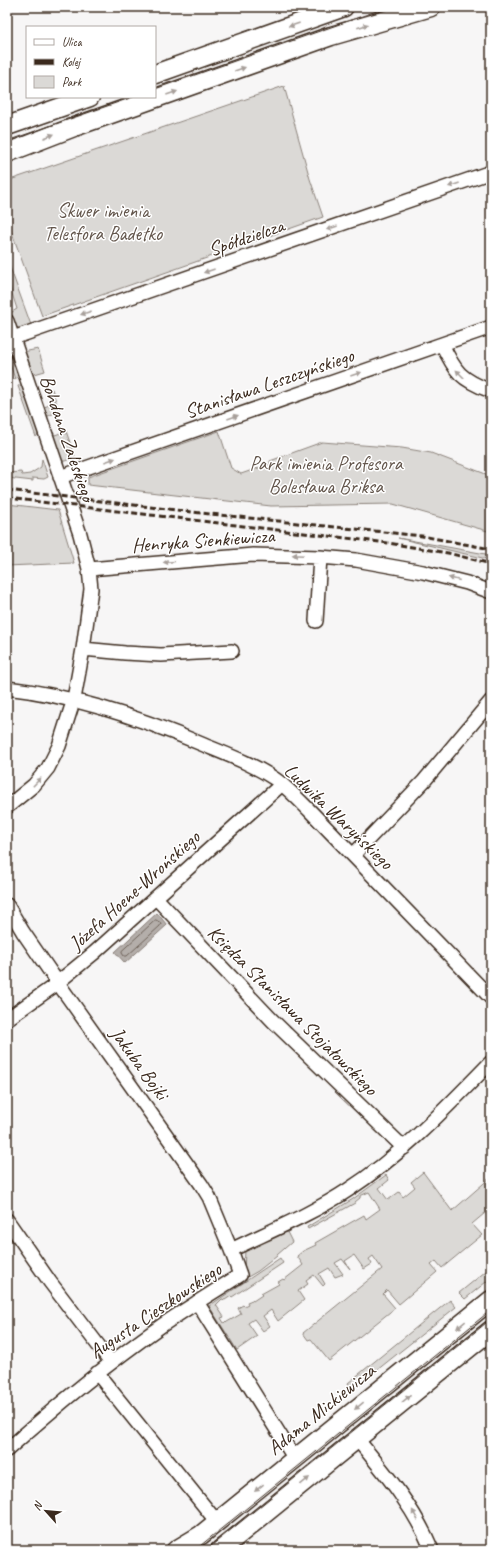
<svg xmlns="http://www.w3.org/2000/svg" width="498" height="1557" viewBox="0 0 498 1557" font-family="Caveat,sans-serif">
<rect width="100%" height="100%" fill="#f7f6f6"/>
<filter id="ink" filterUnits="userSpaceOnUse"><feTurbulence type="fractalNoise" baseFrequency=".025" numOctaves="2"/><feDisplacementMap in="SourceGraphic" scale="8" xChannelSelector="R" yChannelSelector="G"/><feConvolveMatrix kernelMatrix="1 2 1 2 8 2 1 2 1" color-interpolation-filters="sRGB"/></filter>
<g filter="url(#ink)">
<path fill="#dbd9d6" stroke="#8b827a" d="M 284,86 L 310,179 L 323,217 L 42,316 L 7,219 L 7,181 Z
M 7,259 L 31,325 L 20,329 L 15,326 L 10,314 L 12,312 L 17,309 L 7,278 Z
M 7,340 L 19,376 L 15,379 L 7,355 Z
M 38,349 L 45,371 L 31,375 L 23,352 Z
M 20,385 L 22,386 L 39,433 L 36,437 L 18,386 Z
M 52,389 L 59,411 L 48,416 L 46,419 L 42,408 L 54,403 L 49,390 Z
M 66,431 L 75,457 L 65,461 L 61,461 L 52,433 L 53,432 L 55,435 Z
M 219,431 L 231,468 L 241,474 L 270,464 L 270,461 L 322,442 L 402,448 L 431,453 L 491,476 L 491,532 L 393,504 L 271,506 L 88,485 L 88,477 Z
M 42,459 L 48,477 L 44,479 L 33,478 L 33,481 L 7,478 L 7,473 L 21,472 L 22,475 L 30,474 L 41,467 Z
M 7,504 L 58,510 L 74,563 L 7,566 Z
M 398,538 L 491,555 L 491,560 Z
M 423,1172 L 452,1211 L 491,1177 L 491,1219 L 485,1213 L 472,1224 L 482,1235 L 442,1268 L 436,1261 L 431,1265 L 437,1272 L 399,1304 L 387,1290 L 383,1294 L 395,1308 L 329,1361 L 311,1339 L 308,1340 L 303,1333 L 382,1269 L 373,1256 L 369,1259 L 372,1264 L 364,1269 L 354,1255 L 345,1261 L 350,1269 L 342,1259 L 335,1263 L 343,1274 L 335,1277 L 329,1268 L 319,1274 L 325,1284 L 323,1286 L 314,1275 L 306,1281 L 308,1284 L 298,1291 L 304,1300 L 278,1321 L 271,1310 L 263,1316 L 270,1326 L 263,1331 L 254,1319 L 248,1323 L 257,1336 L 237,1350 L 209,1306 L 280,1258 L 283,1263 L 232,1297 L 231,1296 L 225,1300 L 222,1299 L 216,1305 L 224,1317 L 221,1318 L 224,1323 L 226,1321 L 227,1322 L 241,1314 L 238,1308 L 243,1305 L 244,1306 L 248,1304 L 247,1302 L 252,1300 L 253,1301 L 262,1295 L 261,1294 L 279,1284 L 278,1282 L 283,1279 L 284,1280 L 303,1265 L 297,1256 L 303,1251 L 316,1245 L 315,1243 L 364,1215 L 366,1219 L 380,1209 L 369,1192 L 360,1196 L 360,1198 L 355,1202 L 355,1203 L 308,1229 L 307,1227 L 353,1199 L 386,1175 L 389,1180 L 379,1188 L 388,1200 L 399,1192 L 403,1197 L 415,1187 L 411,1182 Z
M 285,1228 L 292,1242 L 277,1255 L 277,1256 L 258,1271 L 239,1282 L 244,1273 L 245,1249 Z
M 491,1267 L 491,1278 L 465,1299 L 459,1293 Z
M 450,1300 L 456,1307 L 352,1390 L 348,1383 Z"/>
<path fill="#b4aeaa" stroke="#847972" d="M 157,913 L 167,925 L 125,963 L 115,952 Z"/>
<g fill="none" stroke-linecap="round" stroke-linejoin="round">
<path stroke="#6b5f56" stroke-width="1" d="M 156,920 L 161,923 L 160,926 L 127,956 L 124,956 L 122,953 L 122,951 Z"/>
<g stroke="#3b2a1e" stroke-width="16">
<path id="street" d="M 7,321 L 80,534 L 89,569 L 91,589 L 83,649 L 74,699 L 59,746 L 48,768 L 34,785 L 7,807
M 13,338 L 491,172
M 442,344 C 455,372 461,380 491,391
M 60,477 L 491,327
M 89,569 L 253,555 L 320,557 L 356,560 L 423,572 L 467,583 L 491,592
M 316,621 L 320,557
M 83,649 L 125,653 L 161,655 L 232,651
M 7,688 C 76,696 141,718 204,745 C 228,755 253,764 275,779 C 288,788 299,800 311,812 L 491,998
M 353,855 L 424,781 L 491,701
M 156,898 L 273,1021 L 404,1148
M 7,905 L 23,932 L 58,983 L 201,1184 L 209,1197 L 231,1250
M 7,1019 L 51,988 L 94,953 L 282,784
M 7,1220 L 50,1282 L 111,1362
M 197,1302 L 295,1459
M 97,1373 L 217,1522
M 357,1439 C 386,1474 414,1507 432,1550
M 7,1450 C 56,1406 107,1364 161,1326 C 187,1308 214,1292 240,1275 L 231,1250 C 270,1231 312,1214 348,1190 C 402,1155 446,1108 491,1062"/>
</g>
<g stroke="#3b2a1e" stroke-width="21">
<path id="secondary" d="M 155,74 L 344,7
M 7,126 L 90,97
M 7,153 L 74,127 L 331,36 L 431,7
M 176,1550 L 201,1535 L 217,1522 L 491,1300
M 220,1550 L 491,1330"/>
</g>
<use href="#street" stroke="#fff" stroke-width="13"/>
<use href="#secondary" stroke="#fff" stroke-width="18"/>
<path stroke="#3b2a1e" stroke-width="1" d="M 155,89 L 388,7
M 7,141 L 133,97
M 195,1550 L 491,1310
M 206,1550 L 491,1319"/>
<path stroke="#3b2a1e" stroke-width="3" stroke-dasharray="6 3" stroke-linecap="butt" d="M 7,490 L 201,513 L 422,536 L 491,549
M 7,498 L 388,543 L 448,553 L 491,564"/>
</g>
<defs><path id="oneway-solid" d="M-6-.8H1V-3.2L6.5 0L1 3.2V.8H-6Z"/></defs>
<g fill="#a79f9a">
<use href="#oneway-solid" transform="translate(294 25) rotate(161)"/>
<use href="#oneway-solid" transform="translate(363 26) rotate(-17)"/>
<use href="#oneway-solid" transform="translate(240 69) rotate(-19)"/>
<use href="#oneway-solid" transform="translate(172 93) rotate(-19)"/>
<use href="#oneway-solid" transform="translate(49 136) rotate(-21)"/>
<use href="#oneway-solid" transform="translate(454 185) rotate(161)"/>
<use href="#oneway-solid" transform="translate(332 228) rotate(161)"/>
<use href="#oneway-solid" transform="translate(209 271) rotate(161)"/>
<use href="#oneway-solid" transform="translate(86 313) rotate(161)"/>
<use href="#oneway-solid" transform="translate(356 374) rotate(-19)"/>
<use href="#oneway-solid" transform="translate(460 374) rotate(-135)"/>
<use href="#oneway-solid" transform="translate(233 417) rotate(-19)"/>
<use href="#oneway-solid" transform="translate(110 460) rotate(-19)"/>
<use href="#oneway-solid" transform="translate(298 555) rotate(-178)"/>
<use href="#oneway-solid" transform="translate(169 562) rotate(175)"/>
<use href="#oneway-solid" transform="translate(454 579) rotate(-165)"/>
<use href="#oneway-solid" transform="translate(37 782) rotate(-46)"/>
<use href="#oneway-solid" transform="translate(461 1325) rotate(141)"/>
<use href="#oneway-solid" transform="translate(406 1399) rotate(-39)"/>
<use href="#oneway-solid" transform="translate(359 1406) rotate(141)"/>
<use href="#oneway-solid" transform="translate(305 1481) rotate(-39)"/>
<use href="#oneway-solid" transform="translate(259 1488) rotate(141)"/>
<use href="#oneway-solid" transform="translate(415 1515) rotate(-119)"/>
</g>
</g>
<g text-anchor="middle" stroke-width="3" stroke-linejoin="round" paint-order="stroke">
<g font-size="20" fill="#63564c" stroke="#fff">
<text x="103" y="217">Skwer imienia<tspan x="103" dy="23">Telesfora Badetko</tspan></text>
<text x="326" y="470">Park imienia Profesora<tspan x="326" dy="23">Bolesława Briksa</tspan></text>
</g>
<g font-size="20" fill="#3b2a1e" stroke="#fff">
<text transform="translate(246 237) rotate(-19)" y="7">Spółdzielcza</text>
<text transform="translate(269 383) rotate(-19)" y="7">Stanisława Leszczyńskiego</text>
<text transform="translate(68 438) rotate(71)" y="7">Bohdana Zaleskiego</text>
<text transform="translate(203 540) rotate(-4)" y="7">Henryka Sienkiewicza</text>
<text transform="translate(339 816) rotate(44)" y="7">Ludwika Waryńskiego</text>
<text transform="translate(134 890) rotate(-42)" y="7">Józefa Hoene-Wrońskiego</text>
<text transform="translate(293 1010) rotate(45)" y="7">Księdza Stanisława Stojałowskiego</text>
<text transform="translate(140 1063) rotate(54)" y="7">Jakuba Bojki</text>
<text transform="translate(155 1310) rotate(-34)" y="7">Augusta Cieszkowskiego</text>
<text transform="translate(321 1409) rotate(-39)" y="7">Adama Mickiewicza</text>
</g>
</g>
<rect width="498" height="1557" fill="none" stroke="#fff" stroke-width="24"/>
<rect x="12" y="12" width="474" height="1533" fill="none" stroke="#3b2a1e" stroke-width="1.5" filter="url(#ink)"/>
<rect x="26" y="26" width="130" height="72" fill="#ffffff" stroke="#b1aaa5"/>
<rect x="34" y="39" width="20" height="6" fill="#ffffff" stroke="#b1aaa5"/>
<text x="62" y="46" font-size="12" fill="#3b2a1e">Ulica</text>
<rect x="34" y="59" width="20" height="6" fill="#3b2a1e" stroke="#b1aaa5"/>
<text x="62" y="66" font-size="12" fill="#3b2a1e">Kolej</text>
<rect x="34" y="76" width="20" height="12" fill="#dbd9d6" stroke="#b1aaa5"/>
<text x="62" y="86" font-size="12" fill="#3b2a1e">Park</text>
<g transform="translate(46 1511) rotate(297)" stroke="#ffffff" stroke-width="3" paint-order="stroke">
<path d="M0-3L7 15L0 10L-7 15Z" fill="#3b2a1e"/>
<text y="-6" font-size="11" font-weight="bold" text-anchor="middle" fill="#3b2a1e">N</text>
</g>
</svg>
